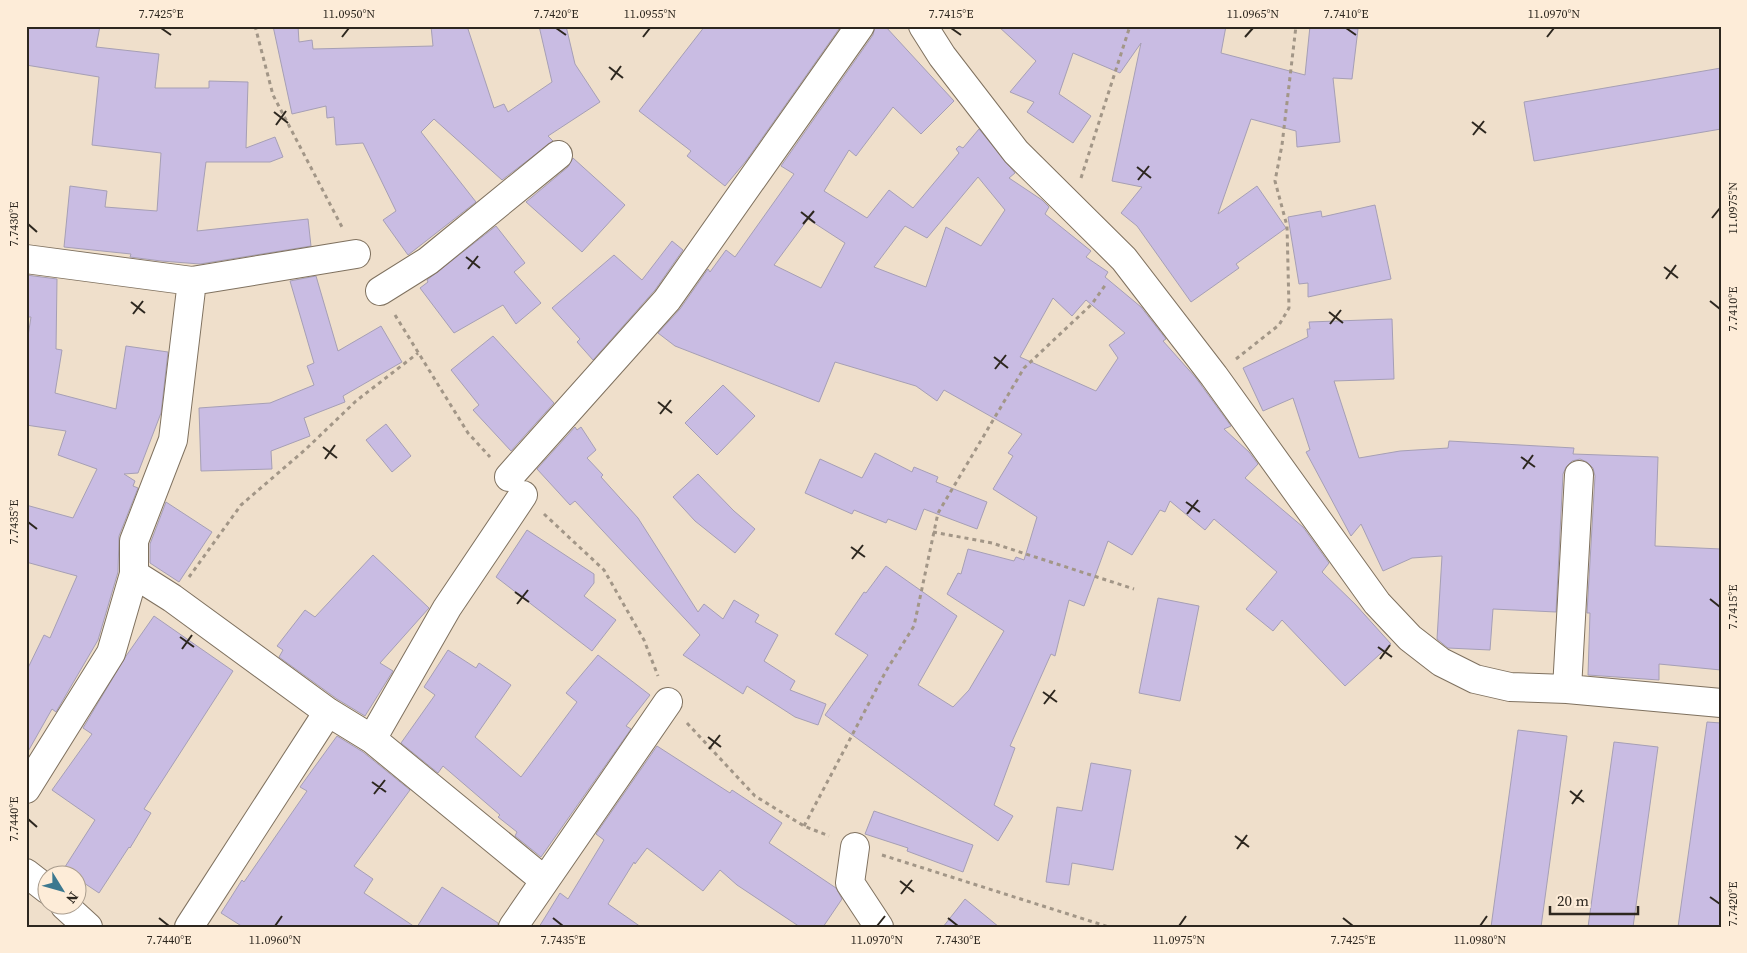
<svg xmlns="http://www.w3.org/2000/svg" width="1747" height="953" viewBox="0 0 1747 953" font-family="'Source Serif 4',serif">
<rect width="100%" height="100%" fill="#efdfcb"/>
<path fill="#c9bce3" stroke="#a69fb5" fill-rule="evenodd" d="M 26,26 L 100,26 L 96,47 L 159,54 L 155,88 L 209,88 L 209,81 L 248,82 L 246,148 L 275,137 L 283,157 L 270,162 L 206,162 L 197,231 L 308,219 L 311,246 L 200,264 L 161,261 L 130,257 L 131,254 L 64,247 L 70,186 L 107,191 L 105,207 L 157,211 L 161,153 L 92,145 L 99,77 L 26,65 Z
M 273,26 L 298,26 L 299,42 L 312,40 L 313,49 L 433,46 L 431,26 L 467,26 L 494,108 L 504,104 L 508,112 L 552,82 L 539,26 L 566,26 L 575,64 L 600,102 L 548,136 L 553,141 L 502,180 L 434,119 L 421,132 L 476,202 L 408,255 L 383,220 L 396,211 L 363,143 L 336,145 L 334,117 L 327,118 L 326,106 L 292,114 Z
M 705,26 L 841,26 L 746,161 L 725,186 L 687,156 L 691,151 L 639,111 Z
M 875,26 L 885,26 L 954,101 L 921,134 L 893,107 L 856,156 L 849,150 L 824,191 L 867,218 L 889,190 L 913,208 L 959,153 L 956,149 L 959,146 L 963,148 L 979,129 L 1015,173 L 1009,178 L 1042,200 L 1049,207 L 1045,214 L 1091,251 L 1086,257 L 1108,272 L 1105,277 L 1141,307 L 1166,339 L 1163,341 L 1196,378 L 1231,426 L 1224,429 L 1249,452 L 1258,464 L 1245,478 L 1303,527 L 1329,563 L 1322,572 L 1355,604 L 1391,644 L 1345,686 L 1282,620 L 1273,631 L 1246,609 L 1277,572 L 1214,519 L 1205,530 L 1170,501 L 1165,512 L 1160,510 L 1132,555 L 1108,541 L 1084,606 L 1069,600 L 1055,656 L 1051,654 L 1010,746 L 1015,748 L 994,805 L 1013,816 L 998,841 L 825,715 L 868,655 L 835,634 L 864,592 L 866,593 L 886,566 L 957,616 L 918,685 L 953,707 L 969,690 L 1004,631 L 947,594 L 958,573 L 961,574 L 968,549 L 1014,561 L 1016,557 L 1024,560 L 1037,517 L 993,489 L 1013,456 L 1008,453 L 1022,434 L 944,390 L 937,401 L 916,386 L 835,362 L 819,402 L 675,346 L 658,333 L 680,309 L 708,269 L 710,272 L 726,250 L 735,257 L 794,174 L 781,166 L 873,35 ZM 978,177 L 1005,210 L 981,246 L 946,227 L 926,287 L 874,267 L 905,226 L 927,238 ZM 808,219 L 845,243 L 821,288 L 774,265 ZM 1053,298 L 1072,316 L 1086,300 L 1125,333 L 1109,345 L 1118,358 L 1096,391 L 1020,357 Z
M 998,26 L 1226,26 L 1221,53 L 1305,75 L 1310,26 L 1358,29 L 1352,79 L 1333,78 L 1340,142 L 1297,147 L 1296,131 L 1251,119 L 1218,214 L 1257,186 L 1286,228 L 1236,264 L 1239,268 L 1191,302 L 1137,226 L 1121,213 L 1142,187 L 1112,181 L 1141,43 L 1120,73 L 1073,53 L 1059,94 L 1091,116 L 1073,143 L 1027,112 L 1034,102 L 1010,92 L 1036,61 Z
M 1721,68 L 1721,129 L 1534,161 L 1524,102 Z
M 573,158 L 625,205 L 582,252 L 526,202 L 568,167 Z
M 1375,205 L 1391,279 L 1308,297 L 1308,283 L 1299,284 L 1288,217 L 1321,211 L 1322,217 Z
M 496,226 L 525,263 L 514,272 L 541,303 L 516,324 L 503,305 L 454,333 L 420,288 L 428,282 L 427,280 Z
M 672,241 L 683,250 L 655,290 L 593,360 L 577,342 L 580,339 L 552,308 L 614,255 L 642,280 Z
M 26,275 L 57,279 L 56,349 L 62,350 L 55,393 L 116,409 L 126,346 L 168,352 L 161,413 L 138,473 L 124,474 L 135,481 L 133,486 L 138,488 L 119,536 L 118,572 L 98,640 L 56,712 L 52,709 L 26,755 L 26,672 L 44,635 L 50,638 L 77,576 L 26,562 L 26,505 L 73,518 L 97,469 L 58,455 L 66,431 L 26,425 L 26,349 L 31,317 L 26,317 Z
M 316,276 L 338,351 L 381,326 L 402,362 L 343,396 L 345,402 L 304,418 L 310,436 L 271,451 L 272,469 L 201,471 L 199,408 L 270,403 L 314,385 L 307,366 L 314,363 L 290,281 Z
M 1392,319 L 1394,379 L 1334,381 L 1359,458 L 1400,451 L 1448,448 L 1449,441 L 1574,448 L 1573,454 L 1658,457 L 1655,546 L 1721,549 L 1721,670 L 1659,664 L 1659,680 L 1588,675 L 1590,613 L 1587,613 L 1595,476 L 1593,468 L 1587,462 L 1580,459 L 1572,461 L 1566,467 L 1563,474 L 1556,612 L 1493,609 L 1490,650 L 1448,648 L 1437,639 L 1442,556 L 1412,558 L 1383,571 L 1361,524 L 1351,536 L 1306,452 L 1310,450 L 1293,398 L 1263,411 L 1243,368 L 1308,337 L 1307,329 L 1310,329 L 1309,322 Z
M 493,336 L 554,403 L 511,451 L 473,410 L 479,405 L 451,370 Z
M 723,385 L 755,416 L 717,455 L 685,423 Z
M 386,424 L 411,456 L 392,472 L 366,440 Z
M 575,427 L 577,430 L 581,427 L 596,450 L 587,458 L 603,475 L 601,477 L 638,518 L 698,612 L 704,604 L 723,619 L 734,600 L 759,615 L 755,622 L 778,635 L 764,661 L 795,681 L 790,690 L 826,704 L 818,725 L 795,717 L 747,686 L 743,694 L 683,655 L 700,635 L 575,501 L 570,505 L 537,469 Z
M 875,453 L 912,472 L 914,467 L 938,477 L 936,482 L 987,502 L 977,529 L 924,509 L 916,530 L 888,519 L 886,523 L 854,510 L 852,514 L 805,493 L 820,459 L 862,478 Z
M 698,474 L 734,511 L 755,529 L 735,553 L 695,521 L 673,497 Z
M 166,502 L 212,532 L 179,582 L 150,563 L 150,544 Z
M 527,530 L 594,574 L 594,583 L 584,596 L 616,620 L 592,651 L 496,577 Z
M 373,555 L 429,608 L 380,663 L 393,671 L 365,716 L 337,699 L 279,657 L 283,650 L 277,646 L 305,610 L 315,617 Z
M 1158,598 L 1199,606 L 1180,701 L 1139,693 Z
M 154,616 L 233,671 L 144,809 L 151,813 L 130,848 L 129,847 L 99,893 L 78,879 L 78,876 L 72,876 L 63,870 L 95,820 L 52,790 L 92,734 L 83,728 L 126,656 Z
M 448,650 L 476,668 L 479,663 L 511,685 L 475,737 L 521,777 L 577,702 L 566,693 L 598,655 L 650,695 L 626,726 L 631,729 L 541,857 L 515,836 L 517,832 L 498,817 L 500,815 L 443,766 L 438,773 L 401,743 L 435,695 L 424,687 Z
M 1707,722 L 1721,723 L 1721,927 L 1678,927 Z
M 1518,730 L 1567,736 L 1541,927 L 1491,927 Z
M 337,736 L 363,752 L 410,790 L 354,866 L 373,879 L 364,893 L 415,927 L 243,927 L 221,913 L 242,880 L 244,882 L 307,791 L 300,787 Z
M 1614,742 L 1658,747 L 1633,927 L 1588,927 Z
M 657,746 L 730,793 L 732,790 L 782,823 L 769,843 L 836,888 L 842,899 L 823,927 L 800,927 L 737,885 L 720,870 L 703,891 L 647,848 L 635,864 L 634,862 L 608,904 L 641,927 L 539,927 L 560,893 L 568,899 L 604,840 L 596,834 Z
M 1091,763 L 1131,770 L 1113,870 L 1072,863 L 1069,885 L 1046,882 L 1057,807 L 1082,811 Z
M 874,811 L 973,845 L 963,872 L 907,851 L 908,848 L 865,834 Z
M 442,887 L 498,923 L 498,927 L 417,927 Z
M 965,899 L 999,927 L 943,927 Z"/>
<g fill="none" stroke-linecap="round" stroke-linejoin="round">
<g stroke="#7f715f" stroke-width="30">
<path id="street" d="M 923,26 L 942,56 L 1016,152 L 1124,259 L 1214,376 L 1377,603 L 1410,638 L 1441,662 L 1475,679 L 1510,687 L 1567,689 L 1721,703
M 26,259 L 192,281 L 356,254
M 192,281 L 173,440 L 134,541 L 134,574 L 172,598 L 328,712 L 372,739 L 544,880
M 380,291 L 428,261 L 558,155
M 509,477 L 667,300 L 860,26
M 1567,689 L 1579,475
M 372,739 L 447,608 L 523,495
M 26,789 L 111,653 L 134,574
M 855,847 L 850,883 L 879,927
M 26,873 L 48,890
M 65,906 L 88,927
M 189,927 L 328,712
M 513,927 L 668,702"/>
</g>
<path stroke="#a29687" stroke-width="3" stroke-dasharray="4 4" stroke-linecap="butt" d="M 255,26 L 273,95 L 343,229
M 1081,178 L 1130,26
M 395,315 L 468,433 L 490,457
M 1236,359 L 1279,325 L 1289,308 L 1287,226 L 1275,181 L 1282,145 L 1296,26
M 544,514 L 604,570 L 644,640 L 658,676
M 933,532 L 992,543 L 1134,589
M 189,577 L 241,505 L 306,449 L 356,401 L 418,353
M 687,723 L 755,796 L 804,826 L 829,836
M 804,826 L 886,671 L 914,626 L 938,513 L 1024,368 L 1092,304 L 1106,284
M 882,855 L 1109,927"/>
<use href="#street" stroke="#fff" stroke-width="28"/>
</g>
<path fill="none" stroke="#2d271f" stroke-width="2" d="M 161,28 L 171,35M 556,28 L 566,35M 951,28 L 961,35M 1346,28 L 1356,35M 342,37 L 349,28M 643,37 L 650,28M 1245,37 L 1253,28M 1547,37 L 1554,28M 609,67 L 623,78M 611,80 L 621,66M 274,112 L 288,123M 1472,122 L 1486,133M 276,125 L 286,111M 1473,135 L 1484,121M 1137,167 L 1151,178M 1138,180 L 1149,166M 801,212 L 815,223M 1712,218 L 1720,208M 28,224 L 37,232M 803,224 L 814,211M 466,257 L 480,268M 1664,267 L 1678,278M 468,269 L 478,256M 1666,279 L 1676,265M 1710,301 L 1720,309M 131,302 L 145,313M 1329,312 L 1343,323M 133,314 L 143,301M 1330,324 L 1341,310M 994,357 L 1008,368M 995,369 L 1006,355M 658,402 L 672,413M 660,414 L 671,400M 323,447 L 337,458M 1521,457 L 1535,467M 325,459 L 335,445M 1523,469 L 1533,455M 1186,502 L 1200,512M 1187,514 L 1198,500M 28,522 L 37,529M 851,547 L 865,557M 852,559 L 863,545M 515,592 L 529,602M 1710,599 L 1720,607M 517,604 L 528,590M 180,637 L 194,647M 1378,647 L 1392,657M 182,649 L 192,635M 1380,659 L 1390,645M 1043,692 L 1057,702M 1044,704 L 1055,690M 708,737 L 721,747M 709,749 L 720,735M 372,782 L 386,792M 1570,791 L 1584,802M 374,794 L 385,780M 1572,804 L 1582,790M 28,819 L 37,827M 1235,836 L 1249,847M 1237,849 L 1247,835M 900,881 L 914,892M 901,894 L 912,880M 1710,897 L 1720,904M 159,918 L 169,926M 553,918 L 563,926M 948,918 L 958,926M 1343,918 L 1353,926M 275,926 L 282,916M 877,926 L 885,916M 1179,926 L 1186,916M 1480,926 L 1487,916"/>
<rect width="1747" height="953" fill="none" stroke="#fdecd8" stroke-width="55"/>
<g transform="translate(62 890) rotate(127)"><circle r="24" fill="#fdecd8" stroke="#aa9d8e"/>
<path d="M0-4L9 19L0 12L-9 19Z" fill="#3c788f"/>
<text y="-8" font-size="14" font-weight="bold" text-anchor="middle" fill="#2d271f">N</text>
</g>
<path d="M1550 906v8h88v-8" fill="none" stroke="#2d271f" stroke-width="2.5"/>
<text x="1557" y="906" font-size="15" fill="#2d271f" stroke="#fdecd8" stroke-width="4" paint-order="stroke">20 m</text>
<rect x="28" y="28" width="1692" height="898" fill="none" stroke="#2d271f" stroke-width="2"/>
<g font-size="12" text-anchor="middle" fill="#2d271f">
<text x="161" y="18">7.7425°E</text>
<text x="349" y="18">11.0950°N</text>
<text x="556" y="18">7.7420°E</text>
<text x="650" y="18">11.0955°N</text>
<text x="951" y="18">7.7415°E</text>
<text x="1253" y="18">11.0965°N</text>
<text x="1346" y="18">7.7410°E</text>
<text x="1554" y="18">11.0970°N</text>
<text transform="translate(1733 208) rotate(-90)" y="4">11.0975°N</text>
<text transform="translate(14 224) rotate(-90)" y="4">7.7430°E</text>
<text transform="translate(1733 309) rotate(-90)" y="4">7.7410°E</text>
<text transform="translate(14 522) rotate(-90)" y="4">7.7435°E</text>
<text transform="translate(1733 607) rotate(-90)" y="4">7.7415°E</text>
<text transform="translate(14 819) rotate(-90)" y="4">7.7440°E</text>
<text transform="translate(1733 904) rotate(-90)" y="4">7.7420°E</text>
<text x="169" y="944">7.7440°E</text>
<text x="275" y="944">11.0960°N</text>
<text x="563" y="944">7.7435°E</text>
<text x="877" y="944">11.0970°N</text>
<text x="958" y="944">7.7430°E</text>
<text x="1179" y="944">11.0975°N</text>
<text x="1353" y="944">7.7425°E</text>
<text x="1480" y="944">11.0980°N</text>
</g>
</svg>
